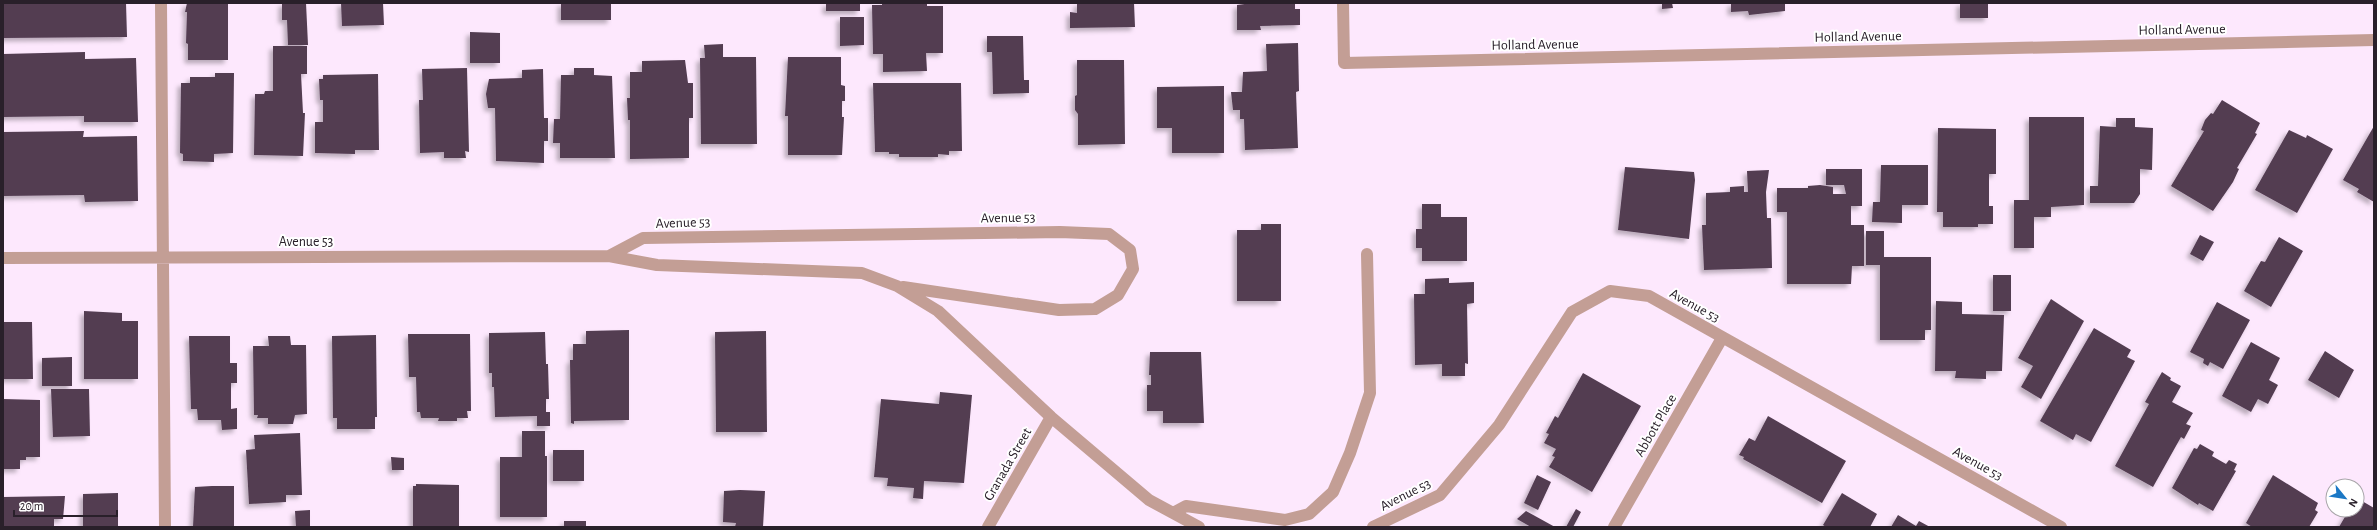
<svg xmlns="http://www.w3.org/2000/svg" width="2377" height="530" viewBox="0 0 2377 530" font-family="'Alegreya Sans',sans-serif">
<defs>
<filter id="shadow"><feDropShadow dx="-3.5" dy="3.5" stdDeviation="2" flood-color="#0004"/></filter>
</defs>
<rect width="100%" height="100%" fill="#fde8fd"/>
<path fill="#523c51" filter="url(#shadow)" d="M 3,3 L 126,3 L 127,37 L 3,38 Z
M 187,3 L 228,3 L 228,60 L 188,60 L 188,44 L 186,43 L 187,12 L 185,12 Z
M 282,3 L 306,3 L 308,45 L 288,45 L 287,20 L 282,20 Z
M 341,3 L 383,3 L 384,25 L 342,26 Z
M 561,3 L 611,3 L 611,20 L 561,20 Z
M 826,3 L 860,3 L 860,11 L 826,11 Z
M 882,3 L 927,3 L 927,6 L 943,6 L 943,53 L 926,53 L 927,71 L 883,72 L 883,54 L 873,54 L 872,5 L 882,5 Z
M 1077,3 L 1134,3 L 1135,27 L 1070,28 L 1070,12 L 1077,13 Z
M 1252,3 L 1295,3 L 1295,9 L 1300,9 L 1300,25 L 1260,26 L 1261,30 L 1237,30 L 1237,5 Z
M 1662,3 L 1672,3 L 1673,8 L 1662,9 Z
M 1731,3 L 1785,3 L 1785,11 L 1749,15 L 1748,11 L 1731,12 Z
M 1960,3 L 1988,3 L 1988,18 L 1960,18 Z
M 840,17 L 864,17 L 864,45 L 840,46 Z
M 470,32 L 500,33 L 500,63 L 470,63 Z
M 987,36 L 1023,36 L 1024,80 L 1029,80 L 1029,93 L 993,94 L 992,52 L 987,52 Z
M 1298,43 L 1299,91 L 1296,92 L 1298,148 L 1245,150 L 1244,119 L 1240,119 L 1240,110 L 1233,110 L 1231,92 L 1242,92 L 1243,72 L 1267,71 L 1266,44 Z
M 723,44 L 723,57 L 756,57 L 757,144 L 701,144 L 700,58 L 705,58 L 704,45 Z
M 273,46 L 307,46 L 307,74 L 301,74 L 303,113 L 305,113 L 303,156 L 254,155 L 255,94 L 264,94 L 265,91 L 273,91 Z
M 85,52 L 85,59 L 136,58 L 138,122 L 84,122 L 84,116 L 3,117 L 3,54 Z
M 788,57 L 841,57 L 841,85 L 845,86 L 845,101 L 842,101 L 842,117 L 844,117 L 842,155 L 788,155 L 788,116 L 785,116 Z
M 685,60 L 688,83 L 693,83 L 693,118 L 689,118 L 689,158 L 630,159 L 630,120 L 628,120 L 627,98 L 630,98 L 630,72 L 642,72 L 642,61 Z
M 1077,60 L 1124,60 L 1125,144 L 1078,145 L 1078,114 L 1075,110 L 1075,96 L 1077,95 Z
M 467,68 L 469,152 L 465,151 L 466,158 L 444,158 L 444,152 L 420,153 L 419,100 L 423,100 L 422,69 Z
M 574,68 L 594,68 L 594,75 L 612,76 L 615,158 L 560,158 L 560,143 L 553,143 L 554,119 L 560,119 L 561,75 L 574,75 Z
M 543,69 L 544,118 L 548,118 L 548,141 L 544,141 L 544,163 L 496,161 L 495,108 L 488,108 L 486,94 L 489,79 L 522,78 L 522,70 Z
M 215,73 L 234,73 L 233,153 L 214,154 L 214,162 L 183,161 L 183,154 L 180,153 L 181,83 L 190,83 L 190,77 L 215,77 Z
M 378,74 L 379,150 L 355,150 L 355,154 L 315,153 L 315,122 L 323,122 L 323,100 L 320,100 L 319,79 L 323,79 L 323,75 Z
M 873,83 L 961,83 L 962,151 L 949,151 L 949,155 L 938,154 L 938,157 L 899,157 L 899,154 L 889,154 L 889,152 L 875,152 Z
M 1224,86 L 1224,153 L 1172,153 L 1172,128 L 1157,128 L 1157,87 Z
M 2222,100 L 2260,123 L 2255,133 L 2257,134 L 2237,168 L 2239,169 L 2233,182 L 2213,211 L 2171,186 L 2204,131 L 2201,130 L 2205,120 L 2211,113 L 2213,114 Z
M 2029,117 L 2084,117 L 2084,205 L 2051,207 L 2051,217 L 2034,217 L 2034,248 L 2014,248 L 2014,200 L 2029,200 Z
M 2116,118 L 2135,118 L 2135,127 L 2153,128 L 2152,170 L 2140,169 L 2140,194 L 2134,203 L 2090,203 L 2090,186 L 2098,186 L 2100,126 L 2116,127 Z
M 2374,126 L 2374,202 L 2357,192 L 2359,189 L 2343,180 Z
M 1938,128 L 1996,129 L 1996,174 L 1989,174 L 1989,206 L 1993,206 L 1993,224 L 1978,224 L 1978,227 L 1943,227 L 1943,212 L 1937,212 Z
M 2289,130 L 2306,138 L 2307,135 L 2333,149 L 2297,213 L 2255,190 Z
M 84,131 L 83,137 L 137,136 L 138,201 L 85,202 L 84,195 L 3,196 L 3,132 Z
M 1881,165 L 1928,165 L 1928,205 L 1902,205 L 1902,223 L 1872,222 L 1873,202 L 1880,202 Z
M 1625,167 L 1694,172 L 1695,180 L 1689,239 L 1618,230 Z
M 1826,169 L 1862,169 L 1862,206 L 1851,206 L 1851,225 L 1864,225 L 1864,266 L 1852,266 L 1851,284 L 1787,284 L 1787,212 L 1777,212 L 1777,188 L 1808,188 L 1808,186 L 1820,185 L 1833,187 L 1833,194 L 1846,194 L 1844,185 L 1826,185 Z
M 1769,170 L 1766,192 L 1767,218 L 1771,218 L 1772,268 L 1704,270 L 1702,225 L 1706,225 L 1706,193 L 1730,192 L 1730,187 L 1744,186 L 1744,192 L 1748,192 L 1747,171 Z
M 1422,204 L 1441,204 L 1441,217 L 1467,217 L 1467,261 L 1422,261 L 1422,248 L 1416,248 L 1416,229 L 1422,229 Z
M 1261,224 L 1281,224 L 1281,301 L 1237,301 L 1237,230 L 1261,230 Z
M 1866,231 L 1884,231 L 1884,257 L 1931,257 L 1931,330 L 1925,330 L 1925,340 L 1880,340 L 1880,265 L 1866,265 Z
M 2200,235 L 2214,242 L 2203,261 L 2190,254 Z
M 2279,237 L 2303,251 L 2271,307 L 2244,291 L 2261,261 L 2265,262 Z
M 1993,275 L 2011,275 L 2011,311 L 1993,311 Z
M 1449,278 L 1449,283 L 1474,282 L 1474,303 L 1467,304 L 1468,364 L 1465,363 L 1465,376 L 1442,376 L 1442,364 L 1415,365 L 1414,294 L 1425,294 L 1425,279 Z
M 2051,299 L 2084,321 L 2041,399 L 2021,387 L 2033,366 L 2018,358 Z
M 1936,301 L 1962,302 L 1962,314 L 2004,315 L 2002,371 L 1986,371 L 1986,379 L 1955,378 L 1956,371 L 1935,371 Z
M 2217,302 L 2250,320 L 2223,369 L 2210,362 L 2208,366 L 2203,363 L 2204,359 L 2190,352 Z
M 84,311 L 122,313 L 122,321 L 138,321 L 138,379 L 84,379 Z
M 3,322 L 32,322 L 33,379 L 3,379 Z
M 2094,328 L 2131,350 L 2127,357 L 2135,361 L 2091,442 L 2076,434 L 2073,440 L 2040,421 Z
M 629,330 L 629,420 L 574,421 L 574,424 L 571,423 L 570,360 L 573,360 L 573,344 L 586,344 L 586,331 Z
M 766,331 L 767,432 L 716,432 L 715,332 Z
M 545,332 L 546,364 L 548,364 L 549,399 L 546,399 L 546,412 L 550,412 L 550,426 L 537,426 L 537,416 L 495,417 L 494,387 L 492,387 L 492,373 L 489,373 L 489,333 Z
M 408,334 L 470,334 L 471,411 L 467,411 L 468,418 L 457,418 L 457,421 L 438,421 L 439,418 L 421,418 L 420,412 L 417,412 L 416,377 L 409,377 Z
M 376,335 L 377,417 L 375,417 L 375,429 L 337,429 L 337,418 L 333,418 L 332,336 Z
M 189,336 L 230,336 L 230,363 L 237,363 L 237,383 L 231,383 L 231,409 L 237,408 L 237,429 L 222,430 L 221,420 L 198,420 L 197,409 L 191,409 Z
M 268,336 L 290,336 L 291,345 L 306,345 L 307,414 L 295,415 L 293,424 L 268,424 L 268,418 L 257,418 L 258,415 L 254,415 L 253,346 L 269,346 Z
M 2251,342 L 2280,358 L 2269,380 L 2278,385 L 2268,404 L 2258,399 L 2251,412 L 2222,396 Z
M 2325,351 L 2354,370 L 2339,398 L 2308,380 Z
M 1150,352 L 1201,352 L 1204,423 L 1163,423 L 1163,411 L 1147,411 L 1147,385 L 1151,385 L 1151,375 L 1149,375 Z
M 72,357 L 72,386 L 42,386 L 42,358 Z
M 2162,372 L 2171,378 L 2170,380 L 2181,386 L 2172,402 L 2193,413 L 2186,424 L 2191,426 L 2184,439 L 2181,437 L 2153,487 L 2115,466 L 2149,404 L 2145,402 Z
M 1583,373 L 1641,406 L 1592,492 L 1549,467 L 1555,457 L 1552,456 L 1556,449 L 1544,443 L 1549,434 L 1546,433 L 1555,416 L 1558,418 Z
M 51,389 L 89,389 L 90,436 L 53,437 Z
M 940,392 L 972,395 L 964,483 L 924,481 L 923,499 L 913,498 L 914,488 L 887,486 L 888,478 L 874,477 L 881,399 L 939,404 Z
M 3,399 L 40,400 L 40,457 L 26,457 L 26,460 L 20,460 L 20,469 L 3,469 Z
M 1768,416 L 1846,461 L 1822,503 L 1743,459 L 1744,457 L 1739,455 L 1749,438 L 1755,441 Z
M 522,431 L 545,431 L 545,456 L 547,456 L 547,517 L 500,517 L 500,457 L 522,457 Z
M 300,433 L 302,495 L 286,495 L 286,502 L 249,504 L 246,450 L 255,449 L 254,435 Z
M 2200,444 L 2214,452 L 2212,456 L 2226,464 L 2229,460 L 2237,464 L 2234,470 L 2236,471 L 2213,511 L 2199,503 L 2198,505 L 2172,488 L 2194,448 L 2197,449 Z
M 553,450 L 584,450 L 584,481 L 553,481 Z
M 391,457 L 404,458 L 404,470 L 392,470 Z
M 1537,475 L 1551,482 L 1538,510 L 1524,503 Z
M 2273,475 L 2318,503 L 2315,510 L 2318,512 L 2309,527 L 2252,527 L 2246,523 Z
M 416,484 L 459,485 L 459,527 L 413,527 L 413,486 L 416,486 Z
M 212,486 L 234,486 L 234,527 L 193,527 L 195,487 Z
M 740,490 L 765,491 L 763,527 L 735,527 L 736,523 L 723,522 L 724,491 Z
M 118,493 L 118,527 L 83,527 L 83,494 Z
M 1842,493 L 1877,514 L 1870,527 L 1826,527 L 1823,525 Z
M 65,496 L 63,519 L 54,519 L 54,527 L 3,527 L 3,497 Z
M 2362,501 L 2374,508 L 2374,527 L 2339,527 L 2349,510 L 2356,512 Z
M 1576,509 L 1581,512 L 1573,527 L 1566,527 Z
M 310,510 L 310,527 L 296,527 L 295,511 Z
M 1526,511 L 1555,527 L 1531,527 L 1517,519 Z
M 1898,515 L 1916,526 L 1919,521 L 1930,527 L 1891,527 Z
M 564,521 L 586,521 L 586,527 L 564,527 Z"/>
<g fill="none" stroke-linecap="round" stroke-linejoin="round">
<path stroke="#c39e95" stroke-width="12" d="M 161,3 L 165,527
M 1343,3 L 1344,63 L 2374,40
M 609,256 L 643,238 L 1060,232 L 1109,234 L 1130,250 L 1133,269 L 1118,295 L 1095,309 L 1059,310 L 903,287
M 3,258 L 609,256 L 657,265 L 862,273 L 897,286 L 938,311 L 1051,417 L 1149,500 L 1199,527
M 1173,513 L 1186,506 L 1285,520 L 1309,514 L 1333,492 L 1350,453 L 1370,393 L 1367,254
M 988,527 L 1051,417
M 1373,527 L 1440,495 L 1499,425 L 1572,312 L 1610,291 L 1649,296 L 2061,527
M 1614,527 L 1722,338"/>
</g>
<g text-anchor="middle" stroke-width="4" stroke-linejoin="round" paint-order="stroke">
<g font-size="14" fill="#29202a" stroke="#fff">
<text transform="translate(2182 29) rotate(-1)" y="5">Holland Avenue</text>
<text transform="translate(1858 36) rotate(-1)" y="5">Holland Avenue</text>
<text transform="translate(1535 44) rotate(-1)" y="5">Holland Avenue</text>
<text transform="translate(1008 217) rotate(-1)" y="5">Avenue 53</text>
<text transform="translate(683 222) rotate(-2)" y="5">Avenue 53</text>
<text x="306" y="246">Avenue 53</text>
<text transform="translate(1695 305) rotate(29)" y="5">Avenue 53</text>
<text transform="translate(1655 425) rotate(-60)" y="5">Abbott Place</text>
<text transform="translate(1978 463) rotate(29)" y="5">Avenue 53</text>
<text transform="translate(1007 464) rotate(-60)" y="5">Granada Street</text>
<text transform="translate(1405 494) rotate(-27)" y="5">Avenue 53</text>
</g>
</g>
<rect width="2377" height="530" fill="none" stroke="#29202a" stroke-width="8"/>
<g transform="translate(2345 498) rotate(120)"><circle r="19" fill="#ffffff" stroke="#a9a6aa"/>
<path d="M0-3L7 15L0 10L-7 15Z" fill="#1b78c5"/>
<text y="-6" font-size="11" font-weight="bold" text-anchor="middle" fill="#29202a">N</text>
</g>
<path d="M14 510v6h103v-6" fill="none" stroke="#29202a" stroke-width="2"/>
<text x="20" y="510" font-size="12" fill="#29202a" stroke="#ffffff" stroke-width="3" paint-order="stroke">20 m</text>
</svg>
